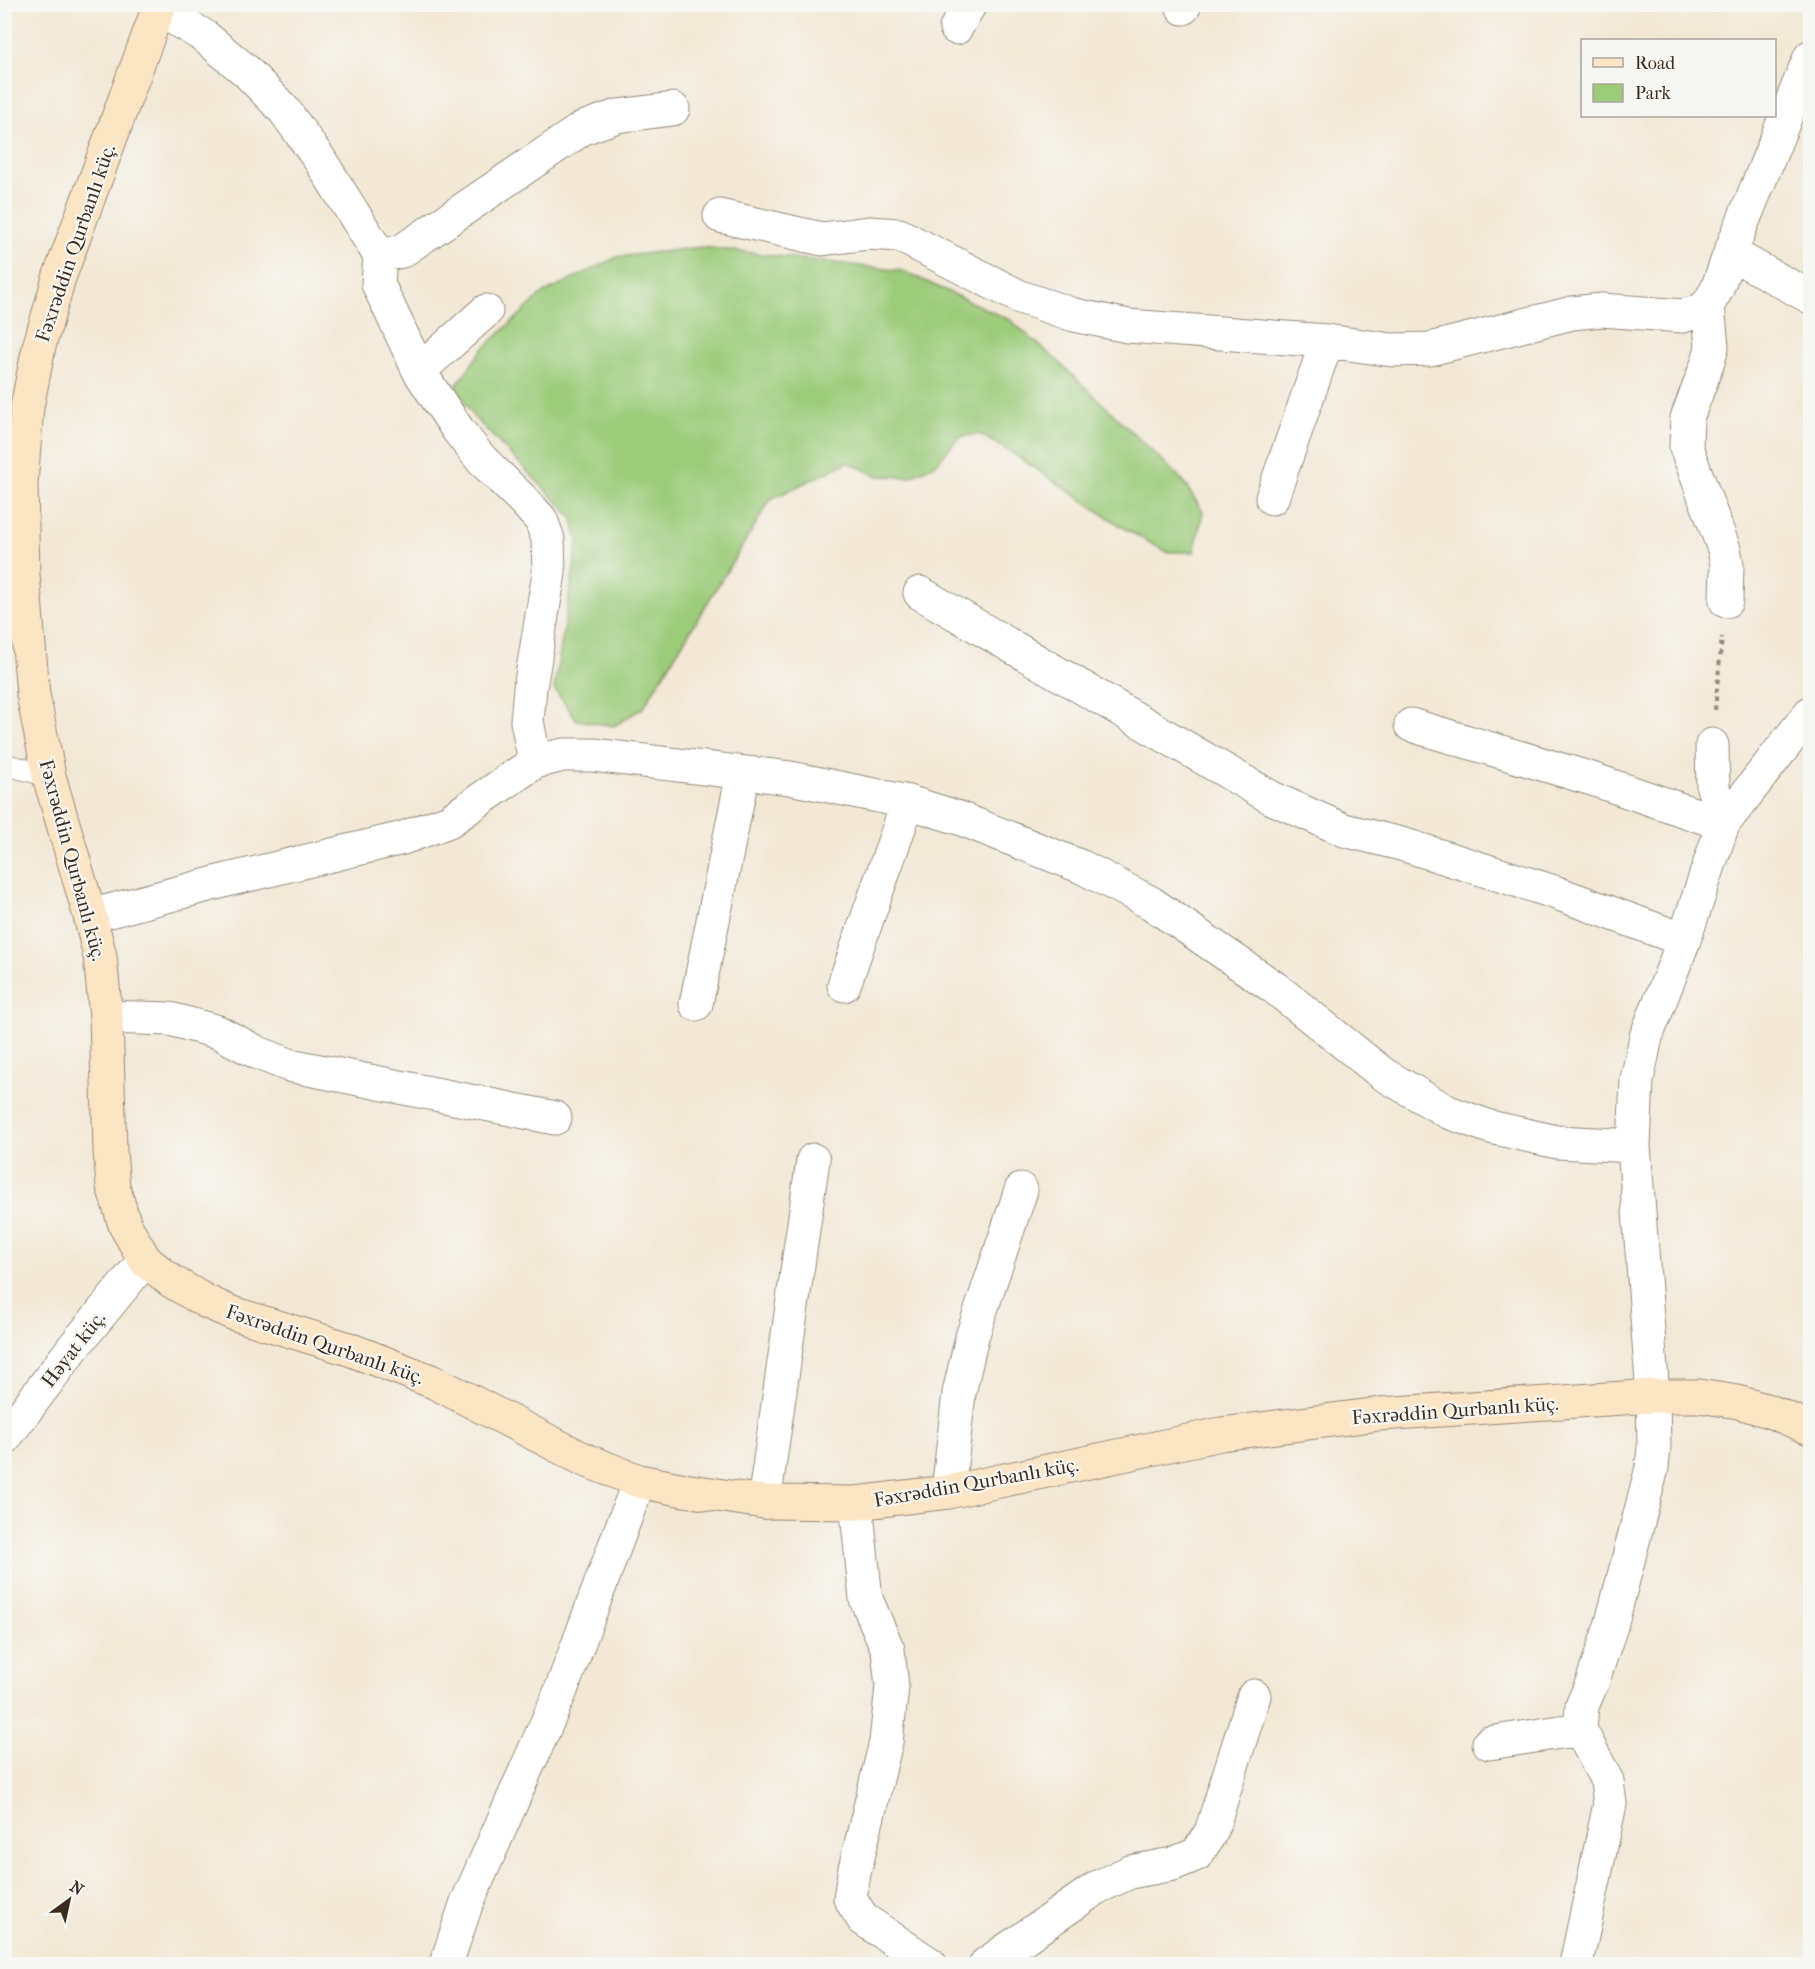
<svg xmlns="http://www.w3.org/2000/svg" width="1815" height="1969" viewBox="0 0 1815 1969" font-family="'IM FELL French Canon',serif">
<rect width="100%" height="100%" fill="#f6f6f2"/>
<filter id="ink" filterUnits="userSpaceOnUse"><feTurbulence type="fractalNoise" baseFrequency=".0167" numOctaves="2"/><feDisplacementMap in="SourceGraphic" scale="12" xChannelSelector="R" yChannelSelector="G"/><feConvolveMatrix kernelMatrix="1 2 1 2 8 2 1 2 1" color-interpolation-filters="sRGB"/></filter>
<filter id="wash" filterUnits="userSpaceOnUse"><feTurbulence type="fractalNoise" baseFrequency=".008" numOctaves="4" result="noise"/><feDisplacementMap in="SourceGraphic" scale="24" xChannelSelector="R" yChannelSelector="G"/><feGaussianBlur stdDeviation="1.35" result="paint"/><feColorMatrix in="noise" values="0 0 0 0 0 0 0 0 0 0 0 0 0 0 0 0 0 1.4 0 .05"/><feComposite in="paint" operator="in"/></filter>
<g filter="url(#wash)">
<rect width="100%" height="100%" fill="#f2e8d5"/>
<path fill="#9ccb7a" stroke="#6c7a4c" stroke-width="1.5" d="M 702,247 L 903,271 L 1010,320 L 1060,363 L 1183,481 L 1203,512 L 1194,552 L 1167,552 L 1127,530 L 1006,449 L 979,434 L 959,437 L 935,465 L 909,477 L 877,476 L 848,462 L 771,499 L 643,708 L 614,726 L 577,720 L 554,689 L 578,542 L 572,517 L 473,416 L 456,386 L 481,351 L 542,294 L 617,257 Z"/>
</g>
<g filter="url(#ink)">
<g fill="none" stroke-linecap="round" stroke-linejoin="round">
<g stroke="#96897a" stroke-width="23">
<path id="lane" d="M 4,764 L 49,776"/>
</g>
<g stroke="#96897a" stroke-width="35">
<path id="street" d="M 1183,8 L 1185,4
M 158,9 L 204,36 L 246,71 L 284,110 L 320,160 L 380,256 L 378,284 L 419,371 L 458,430 L 481,459 L 525,502 L 541,520 L 548,539 L 549,573 L 530,688 L 527,721 L 535,762
M 956,28 L 970,4
M 1810,57 L 1730,253 L 1810,297
M 720,216 L 822,239 L 869,233 L 899,235 L 1020,297 L 1074,315 L 1128,326 L 1327,341 L 1392,350 L 1430,349 L 1572,313 L 1602,310 L 1683,316 L 1697,312 L 1708,305 L 1717,289 L 1730,253
M 380,256 L 402,251 L 583,128 L 617,116 L 673,109
M 1708,305 L 1712,347 L 1708,362 L 1687,418 L 1686,447 L 1724,549 L 1727,565 L 1726,601
M 419,371 L 486,311
M 1272,498 L 1327,341
M 920,593 L 1272,798 L 1344,830 L 1405,845 L 1554,892 L 1684,940
M 1411,725 L 1592,779 L 1723,824
M 1712,745 L 1713,787 L 1723,824
M 90,916 L 227,880 L 403,838 L 449,821 L 535,762 L 563,755 L 593,755 L 790,778 L 908,802 L 959,818 L 1082,867 L 1151,903 L 1275,988 L 1383,1074 L 1448,1112 L 1490,1127 L 1557,1142 L 1634,1146
M 844,985 L 908,802
M 696,1004 L 743,773
M 106,1017 L 170,1019 L 218,1032 L 258,1053 L 289,1065 L 555,1118
M 4,1439 L 72,1349 L 145,1260
M 948,1492 L 959,1393 L 972,1337 L 1021,1190
M 764,1502 L 813,1160
M 856,1503 L 866,1599 L 888,1650 L 892,1687 L 886,1742 L 854,1873 L 850,1898 L 863,1919 L 930,1964
M 1489,1743 L 1580,1729
M 446,1964 L 466,1905 L 560,1693 L 639,1481
M 986,1964 L 1098,1887 L 1130,1872 L 1173,1864 L 1197,1854 L 1211,1832 L 1254,1696
M 1576,1964 L 1610,1804 L 1607,1781 L 1580,1729 L 1582,1706 L 1592,1683 L 1611,1626 L 1652,1468 L 1654,1447 L 1653,1396 L 1634,1146 L 1637,1080 L 1646,1037 L 1684,940 L 1723,824 L 1810,713"/>
</g>
<g stroke="#96897a" stroke-width="35">
<path id="secondary" d="M 160,4 L 59,278 L 39,347 L 27,407 L 21,484 L 23,574 L 33,694 L 49,776 L 90,916 L 100,956 L 106,1017 L 110,1151 L 113,1186 L 125,1225 L 145,1260 L 171,1281 L 205,1301 L 232,1313 L 349,1349 L 436,1383 L 585,1460 L 639,1481 L 684,1490 L 764,1502 L 856,1503 L 948,1492 L 1221,1434 L 1380,1414 L 1653,1396 L 1699,1396 L 1738,1402 L 1769,1411 L 1810,1428"/>
</g>
<path stroke="#96897a" stroke-width="4" stroke-dasharray="4.5 4.5" stroke-linecap="butt" d="M 1715,710 L 1722,637"/>
<use href="#lane" stroke="#fff" stroke-width="21"/>
<use href="#street" stroke="#fff" stroke-width="33"/>
<use href="#secondary" stroke="#fce5c4" stroke-width="33"/>
</g>
</g>
<g text-anchor="middle" stroke-width="4.5" stroke-linejoin="round" paint-order="stroke">
<g font-size="20" fill="#3b2a1e" stroke="#f6f6f2">
<text transform="translate(75 243) rotate(-71)" y="7">Fəxrəddin Qurbanlı küç.</text>
<text transform="translate(73 860) rotate(75)" y="7">Fəxrəddin Qurbanlı küç.</text>
<text transform="translate(325 1344) rotate(19)" y="7">Fəxrəddin Qurbanlı küç.</text>
<text transform="translate(73 1349) rotate(-52)" y="7">Həyat küç.</text>
<text transform="translate(1455 1410) rotate(-4)" y="7">Fəxrəddin Qurbanlı küç.</text>
<text transform="translate(976 1482) rotate(-10)" y="7">Fəxrəddin Qurbanlı küç.</text>
</g>
</g>
<rect width="1815" height="1969" fill="none" stroke="#f6f6f2" stroke-width="24"/>
<rect x="1581" y="39" width="195" height="78" fill="#f6f6f2" stroke="#aba49d" stroke-width="1.5"/>
<rect x="1593" y="58" width="30" height="9" fill="#fce5c4" stroke="#aba49d" stroke-width="1.5"/>
<text x="1635" y="69" font-size="18" fill="#3b2a1e">Road</text>
<rect x="1593" y="84" width="30" height="18" fill="#9ccb7a" stroke="#aba49d" stroke-width="1.5"/>
<text x="1635" y="99" font-size="18" fill="#3b2a1e">Park</text>
<g transform="translate(69 1900) rotate(33)" stroke="#f6f6f2" stroke-width="4.5" paint-order="stroke">
<path d="M0-4.5L10 22L0 15L-10 22Z" fill="#3b2a1e"/>
<text y="-9" font-size="16" font-weight="bold" text-anchor="middle" fill="#3b2a1e">N</text>
</g>
</svg>
